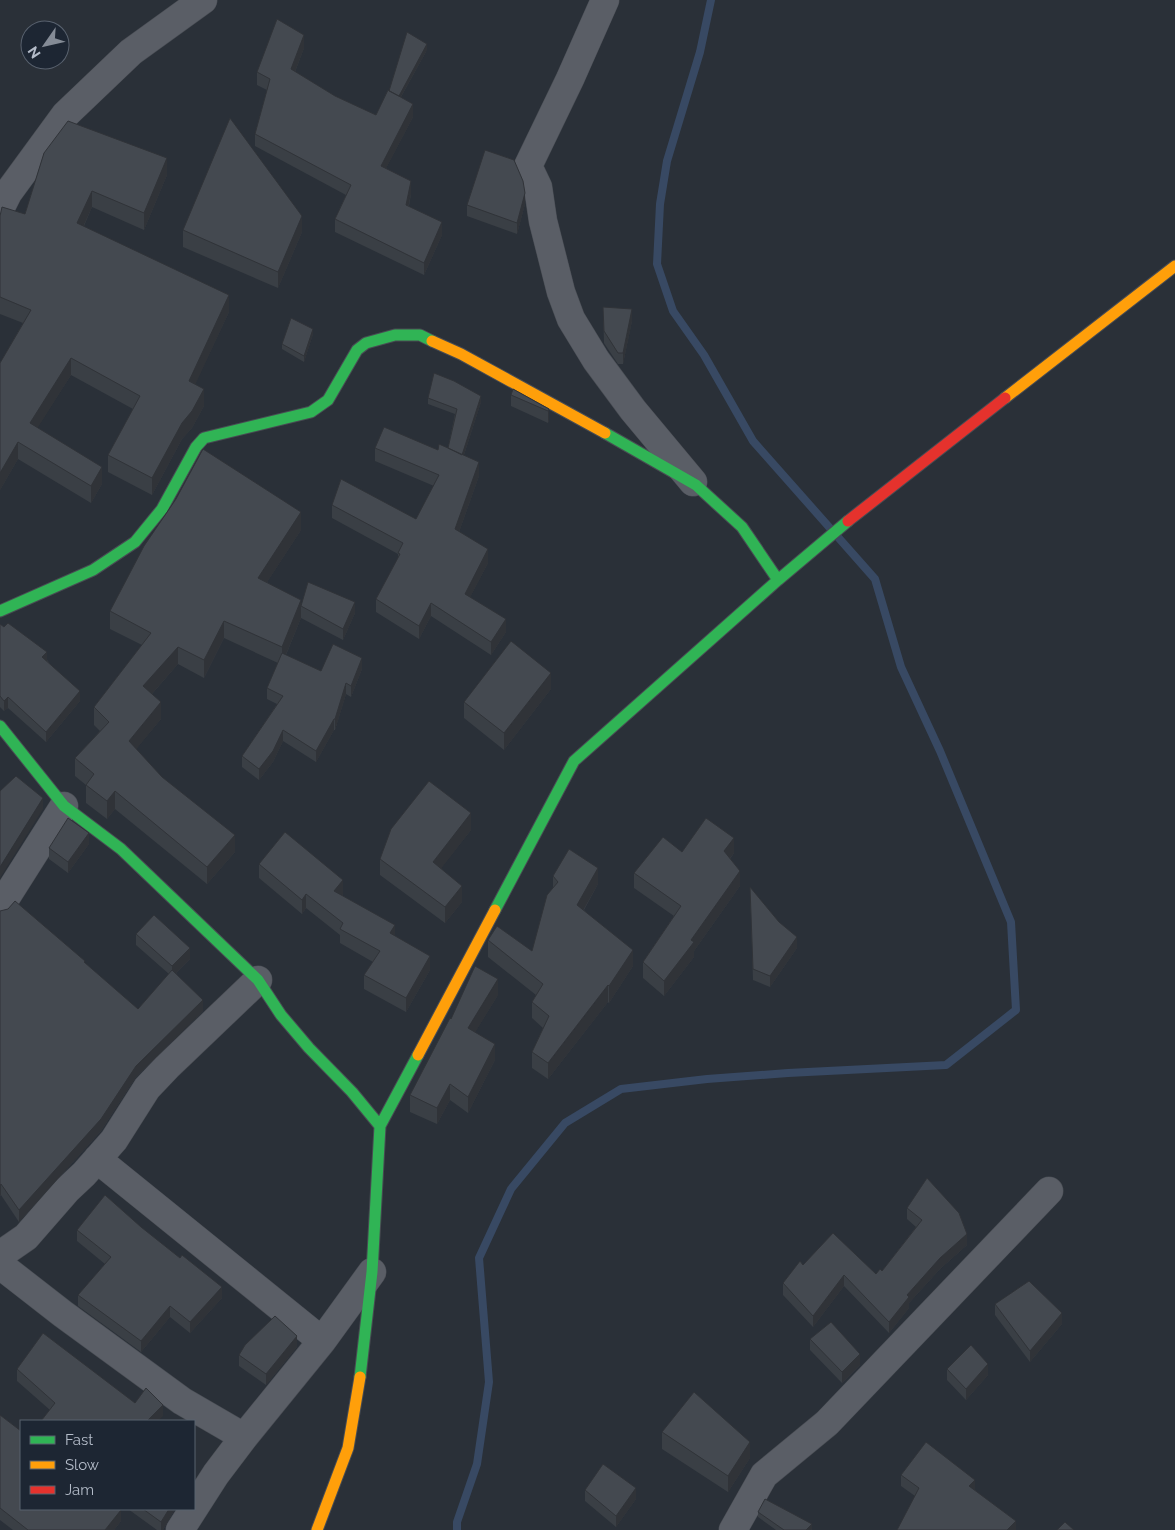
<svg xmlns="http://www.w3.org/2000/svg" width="1175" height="1530" viewBox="0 0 1175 1530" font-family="Raleway,sans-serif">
<rect width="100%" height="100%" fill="#2a3038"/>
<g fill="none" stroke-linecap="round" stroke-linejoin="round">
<path stroke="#384963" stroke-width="8" d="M 457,1530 L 457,1522 L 477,1464 L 489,1382 L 479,1258 L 511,1189 L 565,1123 L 621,1089 L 707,1079 L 788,1073 L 946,1065 L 1016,1010 L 1011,922 L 940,751 L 901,667 L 875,579 L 753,441 L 704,355 L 673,311 L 657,264 L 660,204 L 667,161 L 700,52 L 711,0"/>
<g stroke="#484c53" stroke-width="29">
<path id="street" d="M 605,0 L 570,79 L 528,166 L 538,187 L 543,221 L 561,292 L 571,319 L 596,360 L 633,410 L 693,482
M 0,209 L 8,193 L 65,115 L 131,52 L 203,0
M 0,907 L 64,806
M 97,1159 L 322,1341
M 0,1255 L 26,1237 L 67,1190 L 84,1174 L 114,1140 L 147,1088 L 167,1067 L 258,980
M 0,1265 L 63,1314 L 182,1401 L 244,1437
M 180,1530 L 216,1474 L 244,1437 L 322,1341 L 372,1272
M 733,1530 L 764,1475 L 827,1423 L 1049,1191"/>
</g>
<g stroke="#484c53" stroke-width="13">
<path id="fast" d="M 605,433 L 696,485 L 742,527 L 778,580
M 0,611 L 93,570 L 135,542 L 162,509 L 196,447 L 204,438 L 311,412 L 328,400 L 357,350 L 366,343 L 395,335 L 420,335 L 432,341
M 0,726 L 64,806 L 121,849 L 258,980 L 281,1015 L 309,1048 L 352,1092 L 380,1126
M 495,910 L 574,761 L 778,580 L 848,521
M 360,1377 L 372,1272 L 380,1126 L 418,1055"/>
</g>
<g stroke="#484c53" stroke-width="13">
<path id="slow" d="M 432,341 L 461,354 L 605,433
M 1005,398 L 1175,266
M 418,1055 L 495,910
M 317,1530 L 348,1448 L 360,1377"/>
</g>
<g stroke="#484c53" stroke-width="13">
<path id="jam" d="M 848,521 L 1005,398"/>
</g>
<use href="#street" stroke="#5a5e66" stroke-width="28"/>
<use href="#fast" stroke="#30b455" stroke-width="11"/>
<use href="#slow" stroke="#ff9f0a" stroke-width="11"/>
<use href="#jam" stroke="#e5322d" stroke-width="11"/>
</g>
<path fill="#3a3f45" d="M 304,48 L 295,72 L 335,96 L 376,115 L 389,91 L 427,50 L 401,97 L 413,117 L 386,168 L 411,194 L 409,206 L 442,235 L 424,275 L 335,232 L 335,219 L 346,195 L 255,146 L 255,134 L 267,90 L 257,85 L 257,72 Z
M 44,153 L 167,175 L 144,230 L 92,207 L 84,226 L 229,312 L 195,384 L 204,406 L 192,428 L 182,439 L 152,495 L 108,472 L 108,455 L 133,409 L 71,375 L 37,428 L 102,484 L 91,503 L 18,459 L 0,490 L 0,363 L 23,323 L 0,314 L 0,216 L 25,214 Z
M 525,204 L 517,234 L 467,216 L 467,205 Z
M 183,230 L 302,232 L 278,288 L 183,247 Z
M 603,307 L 632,321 L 623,364 L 618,364 L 604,343 Z
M 313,334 L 304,362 L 282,349 L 282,344 Z
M 511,395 L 549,409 L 549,420 L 548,423 L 511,406 Z
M 428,398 L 481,402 L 464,455 L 479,476 L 459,532 L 488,563 L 470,597 L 506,632 L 491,655 L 431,616 L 419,639 L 376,612 L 376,599 L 398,558 L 398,554 L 332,518 L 332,505 L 416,519 L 434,486 L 375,461 L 375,448 L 438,450 L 448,448 L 455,414 L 428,404 Z
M 301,530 L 267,582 L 301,606 L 355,613 L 343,640 L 301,618 L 286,655 L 321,671 L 362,669 L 351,697 L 346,694 L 335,730 L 334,730 L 316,762 L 283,741 L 273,762 L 259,780 L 242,767 L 242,756 L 277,704 L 267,699 L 267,688 L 278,663 L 224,638 L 204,678 L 178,664 L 152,694 L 161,719 L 136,749 L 162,777 L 235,852 L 207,884 L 115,809 L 107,819 L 86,803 L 86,785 L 75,776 L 75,758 L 100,731 L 94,725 L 94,707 L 142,645 L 110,629 L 110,611 Z
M 0,624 L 47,660 L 80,701 L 46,742 L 8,708 L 4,711 L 0,707 Z
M 551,689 L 504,750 L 464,718 L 464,702 Z
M 471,830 L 441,868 L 462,902 L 445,923 L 380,875 L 380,859 Z
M 89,844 L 68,873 L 49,859 L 49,848 Z
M 682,852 L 734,853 L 730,859 L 740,886 L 694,951 L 694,957 L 664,996 L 643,978 L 643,962 L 674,916 L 634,888 L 634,873 Z
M 259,864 L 343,894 L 342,895 L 395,936 L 430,970 L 406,1012 L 364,989 L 364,975 L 373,962 L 340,943 L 340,935 L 306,908 L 302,914 L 259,878 Z
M 553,876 L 598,884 L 584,910 L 633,966 L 609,1003 L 608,1002 L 548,1079 L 532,1068 L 532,1052 L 543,1028 L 532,1018 L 532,1002 L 536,995 L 488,957 L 488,940 L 532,951 L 553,887 Z
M 750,887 L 797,948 L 770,987 L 753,980 Z
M 0,911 L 85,963 L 138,1009 L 169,974 L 136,945 L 136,934 L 190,959 L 176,973 L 203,1011 L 136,1077 L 101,1131 L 19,1222 L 1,1195 L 0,1196 Z
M 498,995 L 475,1032 L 495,1060 L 468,1113 L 450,1100 L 437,1124 L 410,1112 L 410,1095 L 451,1019 Z
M 907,1208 L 967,1245 L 940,1269 L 909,1303 L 909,1308 L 889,1333 L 844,1286 L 813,1327 L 783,1295 L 783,1283 L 803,1265 L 876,1274 L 882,1271 L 916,1227 L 907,1219 Z
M 77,1230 L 222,1298 L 190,1333 L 170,1317 L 141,1352 L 78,1306 L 78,1295 L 105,1264 L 77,1241 Z
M 995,1304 L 1062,1324 L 1030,1362 L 995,1315 Z
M 810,1339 L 860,1365 L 842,1383 L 810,1350 Z
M 297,1347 L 266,1385 L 239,1366 L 239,1355 Z
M 17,1369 L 135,1403 L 163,1416 L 50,1410 L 17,1381 Z
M 947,1369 L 988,1375 L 966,1400 L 947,1380 Z
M 0,1415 L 121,1521 L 114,1530 L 13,1530 L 0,1520 Z
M 662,1432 L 750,1458 L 728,1492 L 662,1449 Z
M 901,1475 L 975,1490 L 1016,1530 L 915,1496 L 901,1486 Z
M 585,1490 L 636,1499 L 616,1527 L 585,1501 Z
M 128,1509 L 175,1509 L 163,1530 L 157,1530 Z
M 758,1512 L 812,1529 L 811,1530 L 776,1530 L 758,1517 Z"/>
<path fill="#303338" d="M 304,35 L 304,48 L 291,82 L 291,69 Z
M 427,44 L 427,50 L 398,102 L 398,97 Z
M 413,104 L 413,117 L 381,178 L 381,166 Z
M 167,158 L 167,175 L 144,230 L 144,213 Z
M 411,181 L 411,194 L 406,217 L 406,205 Z
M 92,191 L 92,207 L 77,240 L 77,223 Z
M 525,193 L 525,204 L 517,234 L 517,223 Z
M 302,216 L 302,232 L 278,288 L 278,272 Z
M 442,222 L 442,235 L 424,275 L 424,263 Z
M 229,295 L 229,312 L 189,398 L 189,381 Z
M 632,309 L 632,321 L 623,364 L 623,353 Z
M 313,329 L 313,334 L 304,362 L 304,356 Z
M 71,358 L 71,375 L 30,440 L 30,423 Z
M 204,389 L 204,406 L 192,428 L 182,439 L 152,495 L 152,478 L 182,423 Z
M 481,396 L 481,402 L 461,464 L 461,458 Z
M 549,409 L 549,420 L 548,423 L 548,411 Z
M 18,442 L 18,459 L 0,490 L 0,473 Z
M 479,462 L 479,476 L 455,543 L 455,529 Z
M 102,467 L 102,484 L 91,503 L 91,486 Z
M 301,512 L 301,530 L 258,596 L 258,578 Z
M 488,549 L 488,563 L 465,607 L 465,594 Z
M 301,600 L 301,618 L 282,664 L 282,647 Z
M 355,602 L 355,613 L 343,640 L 343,629 Z
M 431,603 L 431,616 L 419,639 L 419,626 Z
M 506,619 L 506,632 L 491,655 L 491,642 Z
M 224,621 L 224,638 L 204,678 L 204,660 Z
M 178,647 L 178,664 L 143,704 L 143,686 Z
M 47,652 L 47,662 L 42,657 Z
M 362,658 L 362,669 L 351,697 L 351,686 Z
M 551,673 L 551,689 L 504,750 L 504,733 Z
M 346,683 L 346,694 L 335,730 L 335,719 Z
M 80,691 L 80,701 L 46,742 L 46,732 Z
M 8,697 L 8,708 L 4,711 L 4,701 Z
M 161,702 L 161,719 L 129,758 L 129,741 Z
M 334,719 L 334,730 L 316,762 L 316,751 Z
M 283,730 L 283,741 L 273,762 L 259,780 L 259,769 Z
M 115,791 L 115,809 L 107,819 L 107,801 Z
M 43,798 L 43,809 L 0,878 L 0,867 Z
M 471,813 L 471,830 L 433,879 L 433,862 Z
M 89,833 L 89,844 L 68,873 L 68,862 Z
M 235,835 L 235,852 L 207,884 L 207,867 Z
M 734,838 L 734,853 L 724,866 L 724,851 Z
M 598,868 L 598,884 L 577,921 L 577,905 Z
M 740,871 L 740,886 L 694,951 L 694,957 L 664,996 L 664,981 L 691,940 Z
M 343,880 L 343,894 L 334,905 L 334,891 Z
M 462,886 L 462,902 L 445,923 L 445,907 Z
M 306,894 L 306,908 L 302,914 L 302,900 Z
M 395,925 L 395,939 L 390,933 Z
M 797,937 L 797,948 L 770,987 L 770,976 Z
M 190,948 L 190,959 L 172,977 L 172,966 Z
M 633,950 L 633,966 L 609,1003 L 609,986 Z
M 430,956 L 430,970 L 406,1012 L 406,998 Z
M 498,979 L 498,995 L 468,1044 L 468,1028 Z
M 608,985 L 608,1002 L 548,1079 L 548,1063 Z
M 203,1000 L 203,1011 L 136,1077 L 101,1131 L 19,1222 L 19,1210 L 136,1066 Z
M 495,1044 L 495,1060 L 468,1113 L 468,1097 Z
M 450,1084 L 450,1100 L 437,1124 L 437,1108 Z
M 1,1184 L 1,1195 L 0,1196 L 0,1185 Z
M 967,1234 L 967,1245 L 940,1269 L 909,1303 L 909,1308 L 889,1333 L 889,1322 L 907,1295 L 940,1258 Z
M 844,1275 L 844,1286 L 813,1327 L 813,1316 Z
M 222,1287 L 222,1298 L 190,1333 L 190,1322 Z
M 170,1306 L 170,1317 L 141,1352 L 141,1341 Z
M 1062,1313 L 1062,1324 L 1030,1362 L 1030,1351 Z
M 297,1336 L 297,1347 L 266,1385 L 266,1374 Z
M 860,1354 L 860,1365 L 842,1383 L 842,1372 Z
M 988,1364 L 988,1375 L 966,1400 L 966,1389 Z
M 163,1405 L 163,1416 L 158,1421 L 147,1421 Z
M 750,1442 L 750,1458 L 728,1492 L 728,1476 Z
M 975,1480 L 975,1491 L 969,1486 Z
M 636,1488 L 636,1499 L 616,1527 L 616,1516 Z
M 169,1509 L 175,1509 L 163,1530 L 161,1530 L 161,1522 Z
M 121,1510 L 121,1521 L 114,1530 L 105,1530 Z
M 1016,1521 L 1016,1530 L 1007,1530 Z
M 812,1524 L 812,1529 L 811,1530 L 806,1530 Z"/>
<path fill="#444950" stroke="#303338" d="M 277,19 L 304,35 L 291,69 L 335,96 L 376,115 L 388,90 L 413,104 L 381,166 L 411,181 L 406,205 L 442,222 L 424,263 L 335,219 L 351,185 L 255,134 L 270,79 L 257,72 Z
M 407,32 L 427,44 L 399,96 L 389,91 Z
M 230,118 L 302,216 L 278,272 L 183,230 Z
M 68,121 L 167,158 L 144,213 L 92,191 L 77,223 L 229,295 L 189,381 L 204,389 L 192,411 L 182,423 L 152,478 L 108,455 L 140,396 L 71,358 L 30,423 L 102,467 L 91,486 L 18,442 L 0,473 L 0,363 L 31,310 L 0,297 L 0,216 L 2,207 L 25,214 L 44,153 Z
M 485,150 L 514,160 L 523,181 L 525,193 L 517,223 L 467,205 Z
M 603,307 L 632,309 L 623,353 L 618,353 L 604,331 Z
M 291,318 L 313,329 L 304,356 L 282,344 Z
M 434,373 L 454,381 L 481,396 L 462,455 L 448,448 L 457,409 L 428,398 Z
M 513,389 L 549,409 L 548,411 L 511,395 Z
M 384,427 L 438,450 L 439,444 L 479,462 L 455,529 L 488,549 L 465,594 L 506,619 L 491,642 L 431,603 L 419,626 L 376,599 L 400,554 L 398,553 L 403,543 L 332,505 L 341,479 L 416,519 L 439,475 L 375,448 Z
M 203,449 L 301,512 L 258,578 L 301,600 L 282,647 L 224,621 L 204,660 L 178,647 L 143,686 L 161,702 L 129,741 L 162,777 L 235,835 L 207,867 L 115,791 L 107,801 L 86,785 L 94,774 L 75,758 L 109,722 L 94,707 L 151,633 L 110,611 L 144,546 L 176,499 Z
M 308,582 L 355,602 L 343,629 L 301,606 Z
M 8,623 L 47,652 L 42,657 L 80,691 L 46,732 L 8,697 L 4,701 L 0,696 L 0,624 L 4,627 Z
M 511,641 L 551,673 L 504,733 L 464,702 Z
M 333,644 L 362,658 L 351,686 L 346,683 L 335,719 L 334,719 L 316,751 L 283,730 L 273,751 L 259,769 L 242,756 L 283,696 L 267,688 L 282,653 L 321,671 Z
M 16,776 L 43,798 L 0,867 L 0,791 Z
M 429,781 L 471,813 L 433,862 L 462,886 L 445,907 L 380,859 L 391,829 Z
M 68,818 L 89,833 L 68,862 L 49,848 Z
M 706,818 L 734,838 L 724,851 L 740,871 L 691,940 L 694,942 L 664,981 L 643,962 L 681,906 L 634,873 L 663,837 L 682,852 Z
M 285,832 L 343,880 L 334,891 L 395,925 L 390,933 L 430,956 L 406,998 L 364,975 L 380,951 L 340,929 L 343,923 L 306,894 L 302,900 L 259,864 Z
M 569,849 L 598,868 L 577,905 L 633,950 L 609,986 L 608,985 L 548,1063 L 532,1052 L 549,1016 L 532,1002 L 543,984 L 488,940 L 497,926 L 532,951 L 547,895 L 558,882 L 553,876 Z
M 750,887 L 779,922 L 797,937 L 770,976 L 753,969 Z
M 15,901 L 85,961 L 84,962 L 138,1009 L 172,970 L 203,1000 L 136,1066 L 101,1119 L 19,1210 L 1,1184 L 0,1185 L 0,911 L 8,909 Z
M 154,915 L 190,948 L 172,966 L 136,934 Z
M 475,966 L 498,979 L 468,1028 L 495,1044 L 468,1097 L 450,1084 L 437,1108 L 410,1095 L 450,1018 L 451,1019 Z
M 927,1178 L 959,1213 L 967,1234 L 940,1258 L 907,1295 L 909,1297 L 889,1322 L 844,1275 L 813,1316 L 783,1283 L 800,1261 L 803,1265 L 833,1233 L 876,1274 L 880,1269 L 882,1271 L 922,1220 L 907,1208 Z
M 105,1195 L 141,1227 L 180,1258 L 182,1255 L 222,1287 L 190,1322 L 170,1306 L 141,1341 L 78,1295 L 111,1257 L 77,1230 Z
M 1029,1281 L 1062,1313 L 1030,1351 L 995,1304 Z
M 275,1316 L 297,1336 L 266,1374 L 239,1355 L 245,1345 Z
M 831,1322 L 860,1354 L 842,1372 L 810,1339 Z
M 43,1333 L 135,1403 L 146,1388 L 163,1405 L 147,1421 L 41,1421 L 55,1403 L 17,1369 Z
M 971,1345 L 988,1364 L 966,1389 L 947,1369 Z
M 694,1392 L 750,1442 L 728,1476 L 662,1432 Z
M 0,1415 L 21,1431 L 21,1509 L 119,1509 L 121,1510 L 105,1530 L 28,1530 L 0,1508 Z
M 926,1442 L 975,1480 L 969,1486 L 1016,1521 L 1007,1530 L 897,1530 L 919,1488 L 901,1475 Z
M 603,1464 L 636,1488 L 616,1516 L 585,1490 Z
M 765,1499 L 812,1524 L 806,1530 L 784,1530 L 758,1512 Z
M 143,1509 L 169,1509 L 161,1522 Z
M 1065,1522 L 1074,1530 L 1057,1530 Z"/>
<rect x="20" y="1420" width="175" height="90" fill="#1d2633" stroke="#59626f"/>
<rect x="30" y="1436" width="25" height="8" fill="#30b455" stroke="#59626f"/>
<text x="65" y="1445" font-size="15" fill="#b4bcc9">Fast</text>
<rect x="30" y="1461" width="25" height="8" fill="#ff9f0a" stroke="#59626f"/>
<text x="65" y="1470" font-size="15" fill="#b4bcc9">Slow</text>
<rect x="30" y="1486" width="25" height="8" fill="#e5322d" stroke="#59626f"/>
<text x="65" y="1495" font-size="15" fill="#b4bcc9">Jam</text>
<g transform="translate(45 45) rotate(236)"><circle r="24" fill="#1d2633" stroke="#59626f"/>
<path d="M0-4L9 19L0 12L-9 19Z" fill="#848b96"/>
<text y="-8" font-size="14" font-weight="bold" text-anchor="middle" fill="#b4bcc9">N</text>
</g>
</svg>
